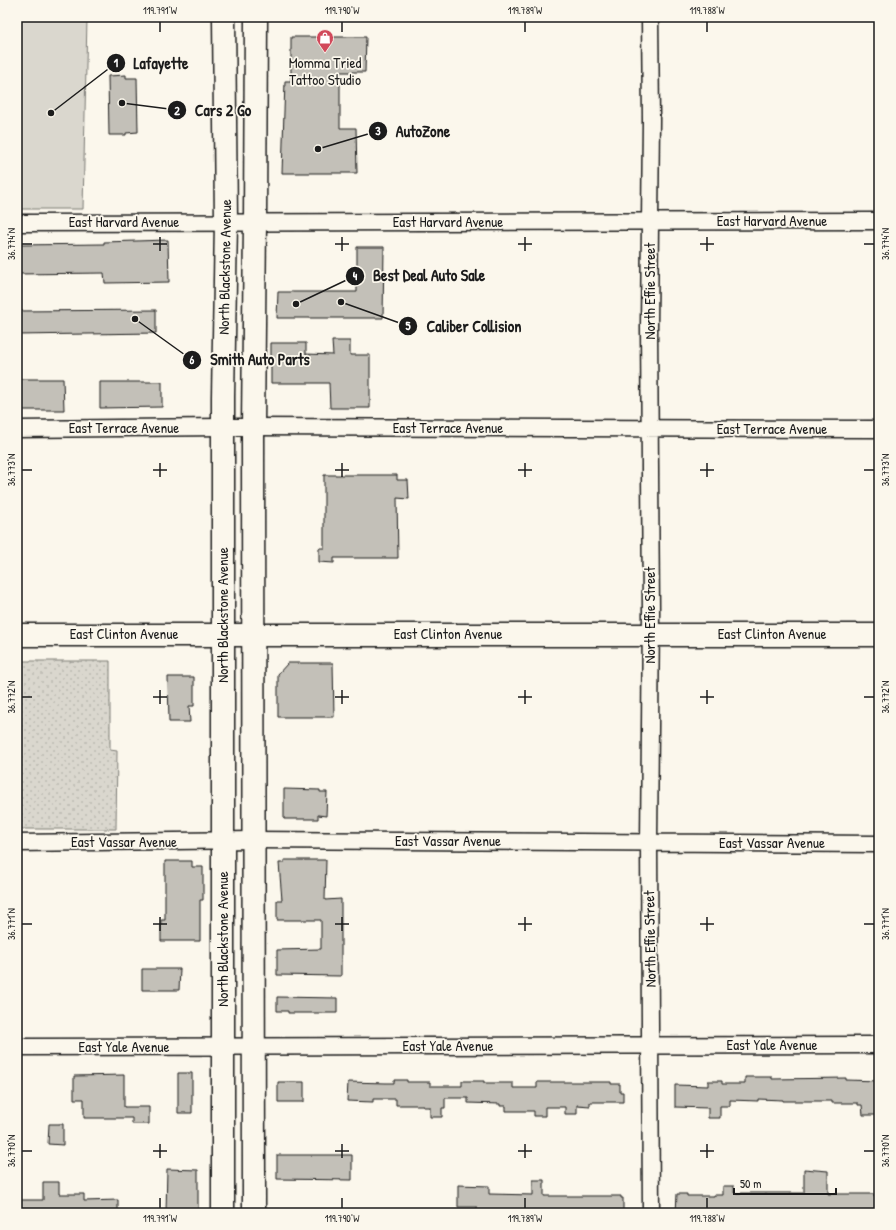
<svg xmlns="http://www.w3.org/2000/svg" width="896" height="1230" viewBox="0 0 896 1230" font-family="'Patrick Hand',sans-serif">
<defs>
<pattern id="grass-dots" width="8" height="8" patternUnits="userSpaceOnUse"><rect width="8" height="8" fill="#dad7ce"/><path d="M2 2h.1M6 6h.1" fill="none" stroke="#bab8b0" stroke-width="1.8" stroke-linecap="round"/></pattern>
</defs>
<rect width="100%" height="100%" fill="#fbf7ec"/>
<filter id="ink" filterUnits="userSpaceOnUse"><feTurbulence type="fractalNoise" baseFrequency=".025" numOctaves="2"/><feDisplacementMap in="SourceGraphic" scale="8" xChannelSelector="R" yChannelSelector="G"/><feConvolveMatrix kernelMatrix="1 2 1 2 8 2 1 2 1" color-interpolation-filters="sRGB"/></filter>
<g filter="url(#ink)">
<path fill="url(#grass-dots)" stroke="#7b7a75" d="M 17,661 L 110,661 L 110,750 L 117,751 L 116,829 L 17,829 Z"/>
<path fill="#dad7ce" stroke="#7b7a75" d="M 17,17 L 87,17 L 83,209 L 17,209 Z"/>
<path fill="#c3c0b8" stroke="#1c1c1c" d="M 291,37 L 366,37 L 365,72 L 340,72 L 340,128 L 356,128 L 357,173 L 282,173 L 285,81 L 291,81 Z
M 126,75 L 126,78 L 137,78 L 138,132 L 126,133 L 126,135 L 109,135 L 108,76 Z
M 168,240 L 169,282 L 105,283 L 104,273 L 17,274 L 17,245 L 104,244 L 104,242 Z
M 357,247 L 384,247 L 383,318 L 277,318 L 278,292 L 357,292 Z
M 156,310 L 156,333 L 17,335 L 17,311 Z
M 332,341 L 350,341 L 350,355 L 370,355 L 370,408 L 330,408 L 329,383 L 271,383 L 271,343 L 306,343 L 306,354 L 333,355 Z
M 17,379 L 63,379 L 64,410 L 17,410 Z
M 100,382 L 162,382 L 162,407 L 100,408 Z
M 324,475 L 397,475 L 397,480 L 408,480 L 409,499 L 397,498 L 398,558 L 334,558 L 334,563 L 319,562 L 319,548 L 324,548 Z
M 288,663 L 333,663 L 334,717 L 278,717 L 278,674 Z
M 168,677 L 194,677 L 194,706 L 189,706 L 190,722 L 169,722 Z
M 284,789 L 320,790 L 320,792 L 327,792 L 326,816 L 318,815 L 318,819 L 284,819 Z
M 284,860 L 326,860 L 325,900 L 341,899 L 341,976 L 277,975 L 277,950 L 321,949 L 321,920 L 277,920 L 277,900 L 282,900 L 279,863 L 284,863 Z
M 165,861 L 192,861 L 192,867 L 203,867 L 203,900 L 200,900 L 200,941 L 161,941 L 161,920 L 165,920 Z
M 142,969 L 180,969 L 179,990 L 142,990 Z
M 277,997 L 337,998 L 337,1013 L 288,1013 L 288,1011 L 277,1011 Z
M 178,1073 L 192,1073 L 192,1113 L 178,1113 Z
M 124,1075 L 124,1107 L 149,1107 L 149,1124 L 132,1124 L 132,1118 L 84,1118 L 84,1099 L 74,1099 L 74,1076 Z
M 745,1077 L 772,1077 L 772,1079 L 846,1078 L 846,1080 L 879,1081 L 879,1115 L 863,1115 L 862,1105 L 858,1105 L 858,1103 L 832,1103 L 832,1101 L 783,1101 L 783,1100 L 758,1099 L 758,1101 L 730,1100 L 730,1106 L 720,1106 L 720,1118 L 708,1118 L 708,1108 L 675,1107 L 675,1085 L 708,1086 L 708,1081 L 722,1081 L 722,1084 L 745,1084 Z
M 394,1080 L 407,1080 L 407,1082 L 430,1082 L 430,1086 L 462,1086 L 462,1081 L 484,1081 L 484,1083 L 513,1083 L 513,1088 L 537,1088 L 537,1082 L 611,1082 L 611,1084 L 620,1084 L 620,1092 L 623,1092 L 623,1102 L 590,1102 L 590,1106 L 577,1105 L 577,1114 L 565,1114 L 565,1107 L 545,1107 L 545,1116 L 534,1116 L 534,1111 L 506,1111 L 506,1106 L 500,1106 L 500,1104 L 468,1103 L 468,1098 L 445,1098 L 445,1108 L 442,1108 L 442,1117 L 430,1117 L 430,1107 L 423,1107 L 423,1105 L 396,1105 L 396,1099 L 373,1099 L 373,1102 L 347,1101 L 348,1082 L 386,1083 L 394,1083 Z
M 278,1082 L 304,1082 L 304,1102 L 278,1102 Z
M 49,1124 L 63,1124 L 63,1145 L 48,1144 Z
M 277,1155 L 352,1155 L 352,1180 L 277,1179 Z
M 167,1169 L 198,1170 L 198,1213 L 166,1213 Z
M 804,1169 L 828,1171 L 828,1194 L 874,1194 L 874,1197 L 879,1197 L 879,1213 L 676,1213 L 677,1194 L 687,1194 L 687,1196 L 714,1196 L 714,1195 L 723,1195 L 723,1186 L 734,1186 L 734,1193 L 804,1193 Z
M 533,1180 L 544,1180 L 544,1196 L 621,1196 L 621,1198 L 623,1198 L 623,1213 L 477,1213 L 477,1207 L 458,1207 L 458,1185 L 489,1186 L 489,1194 L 533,1195 Z
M 43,1182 L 59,1182 L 59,1194 L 84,1194 L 84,1201 L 118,1200 L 118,1213 L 17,1213 L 17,1200 L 43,1200 Z"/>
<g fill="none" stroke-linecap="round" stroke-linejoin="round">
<g stroke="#1c1c1c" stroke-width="19">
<path id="street" d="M 650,17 L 651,120 L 649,327 L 651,612 L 649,843 L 651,1213
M 17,223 L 879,221
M 17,429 L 223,427 L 879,429
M 17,843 L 253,840 L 879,844
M 17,1047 L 879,1045"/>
</g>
<g stroke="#1c1c1c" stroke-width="25">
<path id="secondary" d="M 17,635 L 879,635"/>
</g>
<g stroke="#1c1c1c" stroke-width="25">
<path id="primary" d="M 223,1213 L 223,397 L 226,222 L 224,17
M 254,1213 L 253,427 L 255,222 L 256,17"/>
</g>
<use href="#street" stroke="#fbf7ec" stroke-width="16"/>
<use href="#secondary" stroke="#fbf7ec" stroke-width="22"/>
<use href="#primary" stroke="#fbf7ec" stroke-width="22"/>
</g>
</g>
<path fill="none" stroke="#1c1c1c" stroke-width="1.5" d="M 160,22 L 160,32M 342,22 L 342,32M 525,22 L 525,32M 707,22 L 707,32M 160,237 L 160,251M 342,237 L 342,251M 525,237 L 525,251M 707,237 L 707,251M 22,244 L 32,244M 153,244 L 167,244M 335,244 L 349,244M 518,244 L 532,244M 700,244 L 714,244M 864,244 L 874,244M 160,463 L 160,477M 342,463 L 342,477M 525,463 L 525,477M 707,463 L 707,477M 22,470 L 32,470M 153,470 L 167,470M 335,470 L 349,470M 518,470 L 532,470M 700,470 L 714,470M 864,470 L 874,470M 160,690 L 160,704M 342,690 L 342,704M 525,690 L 525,704M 707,690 L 707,704M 22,697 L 32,697M 153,697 L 167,697M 335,697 L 349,697M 518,697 L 532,697M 700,697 L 714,697M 864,697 L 874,697M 160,917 L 160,931M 342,917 L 342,931M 525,917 L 525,931M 707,917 L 707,931M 22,924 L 32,924M 153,924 L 167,924M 335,924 L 349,924M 518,924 L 532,924M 700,924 L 714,924M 864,924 L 874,924M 160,1144 L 160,1158M 342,1144 L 342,1158M 525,1144 L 525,1158M 707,1144 L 707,1158M 22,1151 L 32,1151M 153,1151 L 167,1151M 335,1151 L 349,1151M 518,1151 L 532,1151M 700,1151 L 714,1151M 864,1151 L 874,1151M 160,1198 L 160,1208M 342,1198 L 342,1208M 525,1198 L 525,1208M 707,1198 L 707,1208"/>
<defs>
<g id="shop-pin" transform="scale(0.9)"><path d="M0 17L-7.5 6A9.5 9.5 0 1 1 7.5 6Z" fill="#d1495b" stroke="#fbf7ec"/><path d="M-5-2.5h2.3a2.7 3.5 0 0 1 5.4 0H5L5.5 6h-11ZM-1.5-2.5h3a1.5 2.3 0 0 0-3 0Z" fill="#fff"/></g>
</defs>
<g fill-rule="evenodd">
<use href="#shop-pin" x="325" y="38"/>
</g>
<g text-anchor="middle" stroke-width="3.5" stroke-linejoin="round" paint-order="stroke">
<g font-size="15" fill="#1c1c1c" stroke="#fbf7ec">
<text x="325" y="68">Momma Tried<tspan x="325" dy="17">Tattoo Studio</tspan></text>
</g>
<g font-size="15" fill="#1c1c1c" stroke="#fbf7ec">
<text x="772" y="226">East Harvard Avenue</text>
<text x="124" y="227">East Harvard Avenue</text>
<text x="448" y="227">East Harvard Avenue</text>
<text transform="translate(225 267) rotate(-89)" y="5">North Blackstone Avenue</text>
<text transform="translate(650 291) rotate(-90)" y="5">North Effie Street</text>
<text x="124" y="433">East Terrace Avenue</text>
<text x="448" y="433">East Terrace Avenue</text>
<text x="772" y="434">East Terrace Avenue</text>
<text transform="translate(223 615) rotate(-90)" y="5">North Blackstone Avenue</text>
<text transform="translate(650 615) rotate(-90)" y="5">North Effie Street</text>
<text x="124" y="639">East Clinton Avenue</text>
<text x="448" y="639">East Clinton Avenue</text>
<text x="772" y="639">East Clinton Avenue</text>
<text x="448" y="846">East Vassar Avenue</text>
<text x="124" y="847">East Vassar Avenue</text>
<text x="772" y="848">East Vassar Avenue</text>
<text transform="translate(223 939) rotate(-90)" y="5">North Blackstone Avenue</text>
<text transform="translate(650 939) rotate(-91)" y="5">North Effie Street</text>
<text x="772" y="1050">East Yale Avenue</text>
<text x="448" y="1051">East Yale Avenue</text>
<text x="124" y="1052">East Yale Avenue</text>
</g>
</g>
<path fill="none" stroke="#1c1c1c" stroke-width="1.5" d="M51 113L116 63M122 103L177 110M318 149L378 131M296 304L355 276M341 302L408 326M135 319L192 360"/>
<g fill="#1c1c1c" stroke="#fbf7ec" stroke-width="1.5">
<circle cx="51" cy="113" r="4"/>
<circle cx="122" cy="103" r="4"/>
<circle cx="318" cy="149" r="4"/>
<circle cx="296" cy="304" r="4"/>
<circle cx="341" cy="302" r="4"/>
<circle cx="135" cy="319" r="4"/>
<circle cx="116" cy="63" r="10"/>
<circle cx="177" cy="110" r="10"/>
<circle cx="378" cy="131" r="10"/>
<circle cx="355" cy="276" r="10"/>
<circle cx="408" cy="326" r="10"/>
<circle cx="192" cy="360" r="10"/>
</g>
<g font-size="12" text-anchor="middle" font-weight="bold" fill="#fff">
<text x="116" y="67">1</text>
<text x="177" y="115">2</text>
<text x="378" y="135">3</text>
<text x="355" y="280">4</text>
<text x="408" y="330">5</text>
<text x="192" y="364">6</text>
</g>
<g font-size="16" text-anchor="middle" font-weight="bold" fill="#1c1c1c" stroke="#fbf7ec" stroke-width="3.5" stroke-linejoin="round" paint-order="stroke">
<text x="161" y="69">Lafayette</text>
<text x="223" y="116">Cars 2 Go</text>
<text x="423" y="137">AutoZone</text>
<text x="429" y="281">Best Deal Auto Sale</text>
<text x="474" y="332">Caliber Collision</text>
<text x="260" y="365">Smith Auto Parts</text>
</g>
<rect width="896" height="1230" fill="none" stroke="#fbf7ec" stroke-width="44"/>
<path d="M734 1188v6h102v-6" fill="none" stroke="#1c1c1c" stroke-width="2"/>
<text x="740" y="1188" font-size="12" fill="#1c1c1c" stroke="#fbf7ec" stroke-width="3" paint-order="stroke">50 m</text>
<rect x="22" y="22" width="852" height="1186" fill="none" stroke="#1c1c1c" stroke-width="1.5"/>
<g font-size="10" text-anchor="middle" fill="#1c1c1c">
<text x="160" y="14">119.791°W</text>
<text x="342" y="14">119.790°W</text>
<text x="525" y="14">119.789°W</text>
<text x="707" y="14">119.788°W</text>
<text transform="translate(11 244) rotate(-90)" y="4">36.774°N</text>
<text transform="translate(885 244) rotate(-90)" y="4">36.774°N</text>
<text transform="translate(11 470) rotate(-90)" y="4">36.773°N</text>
<text transform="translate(885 470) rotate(-90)" y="4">36.773°N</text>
<text transform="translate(11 697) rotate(-90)" y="4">36.772°N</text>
<text transform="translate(885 697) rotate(-90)" y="4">36.772°N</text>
<text transform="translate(11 924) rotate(-90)" y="4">36.771°N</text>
<text transform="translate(885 924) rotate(-90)" y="4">36.771°N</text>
<text transform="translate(11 1151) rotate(-90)" y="4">36.770°N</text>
<text transform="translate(885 1151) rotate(-90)" y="4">36.770°N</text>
<text x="160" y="1222">119.791°W</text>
<text x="342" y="1222">119.790°W</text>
<text x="525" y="1222">119.789°W</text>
<text x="707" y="1222">119.788°W</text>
</g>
</svg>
